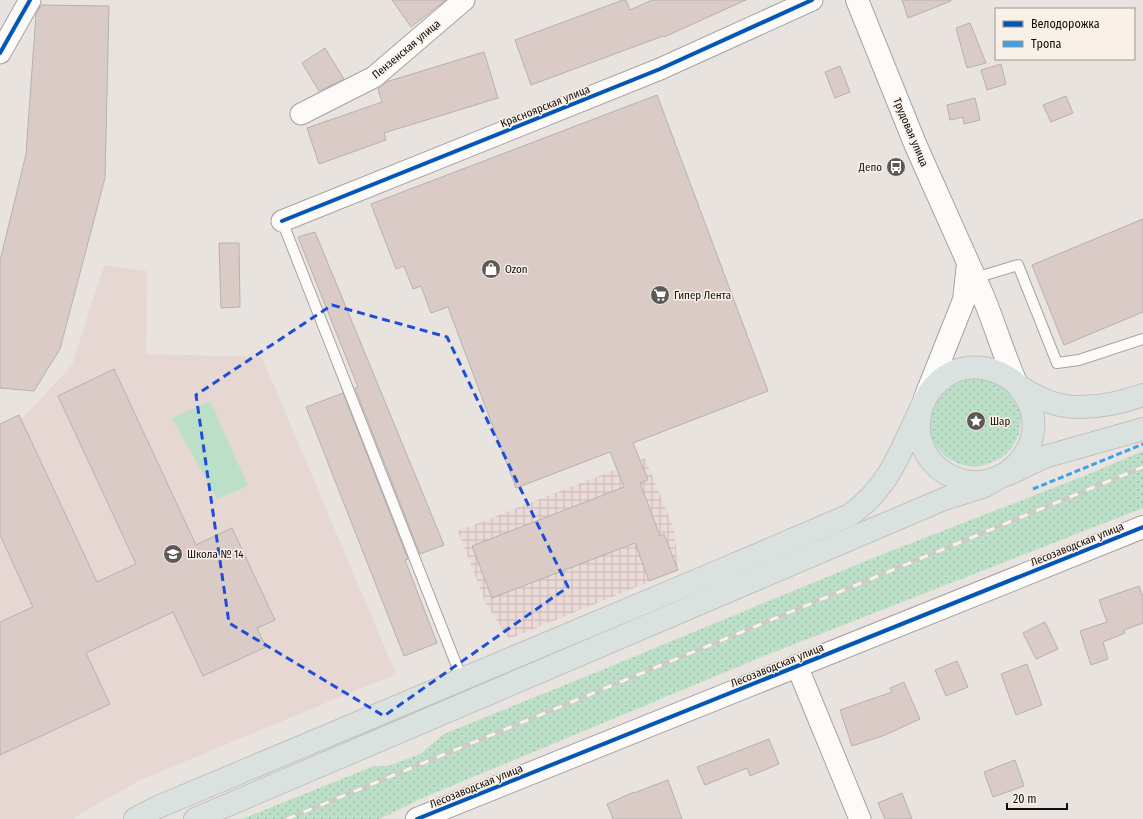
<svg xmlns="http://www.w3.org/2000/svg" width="1143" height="819" viewBox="0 0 1143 819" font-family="'Fira Sans Condensed',sans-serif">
<defs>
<pattern id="industrial-grid" width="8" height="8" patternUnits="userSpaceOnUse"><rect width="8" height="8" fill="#ebdad8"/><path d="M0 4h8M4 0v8" fill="none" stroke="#c8bab8"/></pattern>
<pattern id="grass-dots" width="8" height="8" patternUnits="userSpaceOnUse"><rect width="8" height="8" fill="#bbdfc7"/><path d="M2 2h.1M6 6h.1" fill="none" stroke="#a0beaa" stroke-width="1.8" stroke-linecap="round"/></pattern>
</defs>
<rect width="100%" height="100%" fill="#e8e3df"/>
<path fill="url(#industrial-grid)" d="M 645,458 L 674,529 L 678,570 L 509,639 L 486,604 L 458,531 Z"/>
<path fill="#e7d7d2" d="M 104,265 L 147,271 L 146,354 L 262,357 L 396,674 L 140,780 L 72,819 L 0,819 L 0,435 L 21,420 L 72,365 Z"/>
<path fill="url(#grass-dots)" d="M 982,374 L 1009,389 L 1018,403 L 1021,418 L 1019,434 L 1012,448 L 1001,458 L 988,464 L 974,467 L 959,464 L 946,457 L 936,446 L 929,433 L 931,404 L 951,380 Z
M 1143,451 L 1143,508 L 754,660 L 420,799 L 380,819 L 242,819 L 374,766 L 388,766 L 420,754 L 444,734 L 597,672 L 873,558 L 1084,476 Z"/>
<path fill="#bbdfc7" d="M 210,401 L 248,486 L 217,499 L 172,418 Z"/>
<path fill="#dacbc6" stroke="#b5b1af" d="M 392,0 L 446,0 L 411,27 Z
M 623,0 L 626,0 L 630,10 L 652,0 L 746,0 L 664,37 L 663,36 L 531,85 L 515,40 Z
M 902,0 L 951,0 L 951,1 L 908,18 Z
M 41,5 L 109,6 L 105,178 L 60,349 L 34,391 L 0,388 L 0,261 L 26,154 L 36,14 Z
M 970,23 L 986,63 L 967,68 L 956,28 Z
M 325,48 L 344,79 L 319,91 L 302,63 Z
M 484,52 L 498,98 L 384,133 L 386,140 L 319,164 L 307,128 L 382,102 L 378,89 L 386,82 Z
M 1001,64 L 1006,84 L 987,90 L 981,70 Z
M 840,66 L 850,92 L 835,98 L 825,72 Z
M 657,95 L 768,391 L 633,443 L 648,480 L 640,483 L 660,536 L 664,534 L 678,570 L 649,581 L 635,543 L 492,598 L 472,546 L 624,487 L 610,452 L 516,488 L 448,307 L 431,313 L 421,286 L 413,289 L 404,266 L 396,269 L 371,204 Z
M 1066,96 L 1073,113 L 1051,122 L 1043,105 Z
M 975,98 L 980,120 L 964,124 L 963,117 L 950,120 L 947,105 Z
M 1143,219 L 1143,312 L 1064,345 L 1032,265 Z
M 315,232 L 444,545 L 420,554 L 355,388 L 358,387 L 298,237 Z
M 219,243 L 239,243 L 240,307 L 221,308 Z
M 114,369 L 196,545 L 232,528 L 275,620 L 257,628 L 266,647 L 203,676 L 173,612 L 86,653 L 110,704 L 0,755 L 0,622 L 33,607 L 0,535 L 0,424 L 19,415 L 97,582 L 136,564 L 58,396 Z
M 343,393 L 408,559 L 405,560 L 437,643 L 404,656 L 306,407 Z
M 1139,586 L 1143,597 L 1143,623 L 1124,630 L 1125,633 L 1103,642 L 1108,659 L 1091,665 L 1080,631 L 1107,622 L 1099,600 Z
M 1045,622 L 1058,649 L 1036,659 L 1023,633 Z
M 957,661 L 968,687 L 946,696 L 935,670 Z
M 1027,664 L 1042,705 L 1016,715 L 1001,674 Z
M 904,682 L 920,719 L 885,735 L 852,746 L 840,710 L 892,692 L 890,688 Z
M 769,739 L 779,764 L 750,776 L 747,768 L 705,785 L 697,767 Z
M 1015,760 L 1024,786 L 993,797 L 984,772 Z
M 668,780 L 682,819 L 613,819 L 607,804 L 634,792 L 634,793 Z
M 902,793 L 912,819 L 885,819 L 878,803 Z"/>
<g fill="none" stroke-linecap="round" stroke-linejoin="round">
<g stroke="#a7a3a0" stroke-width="12">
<path id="lane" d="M 282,221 L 462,679
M 975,278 L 1018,265 L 1057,363 L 1079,360 L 1143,339"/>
</g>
<g stroke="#a7a3a0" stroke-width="23">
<path id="street" d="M 0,53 L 30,0
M 301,114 L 374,77 L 464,0
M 282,221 L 660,69 L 812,0
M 797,666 L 860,819"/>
</g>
<g stroke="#a7a3a0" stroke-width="24">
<path id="secondary" d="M 857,0 L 916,146 L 983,296 C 995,325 1004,356 1017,385
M 925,398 L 964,300 L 968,264
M 417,819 L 1143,527"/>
</g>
<g stroke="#c3c0bf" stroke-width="24">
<path id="primary" d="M 1017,385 C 1023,392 1028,399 1031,408 C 1042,444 1015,478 980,482 C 968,483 955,479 945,473 C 906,448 912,392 953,372 C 970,364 991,367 1007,377 C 1012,379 1015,383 1019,386 C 1031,394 1046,402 1060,405 C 1088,411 1117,404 1143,395
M 135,819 L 158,807 L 717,572 L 850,515 C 892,485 901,448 923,404
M 195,819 L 944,499 L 985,486 L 1000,477 L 1011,473 L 1044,457 L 1143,429"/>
</g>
<use href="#lane" stroke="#fcfbfa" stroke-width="10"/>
<use href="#street" stroke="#fcfbfa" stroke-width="21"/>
<use href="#secondary" stroke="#fcfbfa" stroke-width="22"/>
<use href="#primary" stroke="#d9e2df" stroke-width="22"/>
<g stroke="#cdcbca" stroke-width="4.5">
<path id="rail" d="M 287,819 L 1143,467"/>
</g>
<use href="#rail" stroke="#f9f0e8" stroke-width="3" stroke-dasharray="9" stroke-linecap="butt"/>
<path stroke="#3da1e9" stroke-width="3" stroke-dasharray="6 3" stroke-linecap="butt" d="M 1033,489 L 1143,444"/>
<g stroke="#f9f0e8" stroke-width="6">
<path id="cycleway" d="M 0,53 L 30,0
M 282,221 L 660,69 L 812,0
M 417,819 L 1143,527"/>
</g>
<use href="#cycleway" stroke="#0057b8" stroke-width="4"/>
</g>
<path fill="none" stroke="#1d4ed8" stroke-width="3" stroke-dasharray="8 5" stroke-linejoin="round" d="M 332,305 L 447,337 L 568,587 L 384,716 L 229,623 L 196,395 Z"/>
<defs>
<g id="bus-disc" transform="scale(1)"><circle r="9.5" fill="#5c5956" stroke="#f9f0e8"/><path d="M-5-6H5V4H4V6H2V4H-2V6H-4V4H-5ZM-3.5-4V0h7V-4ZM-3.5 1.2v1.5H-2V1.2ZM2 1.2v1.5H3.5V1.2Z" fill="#fff"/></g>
<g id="shop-disc" transform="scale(1)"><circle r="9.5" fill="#5c5956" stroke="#f9f0e8"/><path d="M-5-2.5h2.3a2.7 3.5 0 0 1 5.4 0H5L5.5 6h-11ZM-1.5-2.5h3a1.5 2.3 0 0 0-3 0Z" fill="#fff"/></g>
<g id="supermarket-disc" transform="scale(1)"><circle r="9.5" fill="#5c5956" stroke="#f9f0e8"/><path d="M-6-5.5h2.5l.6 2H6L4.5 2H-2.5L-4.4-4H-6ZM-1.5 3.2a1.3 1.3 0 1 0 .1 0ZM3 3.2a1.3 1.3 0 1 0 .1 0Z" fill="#fff"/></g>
<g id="sight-disc" transform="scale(1)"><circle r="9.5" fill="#5c5956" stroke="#f9f0e8"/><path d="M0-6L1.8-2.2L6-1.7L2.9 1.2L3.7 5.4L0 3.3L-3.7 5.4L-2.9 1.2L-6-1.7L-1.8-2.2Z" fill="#fff"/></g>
<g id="school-disc" transform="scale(1)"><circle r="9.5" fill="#5c5956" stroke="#f9f0e8"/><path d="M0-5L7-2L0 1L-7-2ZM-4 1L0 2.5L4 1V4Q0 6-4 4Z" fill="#fff"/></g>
</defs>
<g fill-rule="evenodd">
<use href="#bus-disc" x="896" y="167"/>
<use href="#shop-disc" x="491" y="269"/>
<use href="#supermarket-disc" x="660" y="295"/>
<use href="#sight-disc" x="976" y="421"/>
<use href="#school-disc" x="173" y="554"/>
</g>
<g text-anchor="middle" stroke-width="3" stroke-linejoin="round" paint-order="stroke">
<g font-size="11" fill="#110e0c" stroke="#f9f0e8">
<text transform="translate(406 49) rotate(-40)" y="4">Пензенская улица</text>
<text transform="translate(545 106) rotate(-22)" y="4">Красноярская улица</text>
<text transform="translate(911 132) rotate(67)" y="4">Трудовая улица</text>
<text transform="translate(1077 544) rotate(-22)" y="4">Лесозаводская улица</text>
<text transform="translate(777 665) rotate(-22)" y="4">Лесозаводская улица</text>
<text transform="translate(476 786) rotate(-22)" y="4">Лесозаводская улица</text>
</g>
<g font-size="11" fill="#110e0c" stroke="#f9f0e8" text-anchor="start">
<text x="882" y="171" text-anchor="end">Депо</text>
<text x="505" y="273">Ozon</text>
<text x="674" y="299">Гипер Лента</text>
<text x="990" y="425">Шар</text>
<text x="187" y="558">Школа № 14</text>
</g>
</g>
<rect x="995" y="8" width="140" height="52" fill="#f9f0e8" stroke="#9c9690"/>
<rect x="1003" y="21" width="20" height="6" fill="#0057b8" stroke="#9c9690"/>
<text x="1031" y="28" font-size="12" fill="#110e0c">Велодорожка</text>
<rect x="1003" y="41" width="20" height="6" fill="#3da1e9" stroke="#9c9690"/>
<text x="1031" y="48" font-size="12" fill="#110e0c">Тропа</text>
<path d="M1007 803v6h60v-6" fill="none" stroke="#110e0c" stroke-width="2"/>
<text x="1013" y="803" font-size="12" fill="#110e0c" stroke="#f9f0e8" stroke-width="3" paint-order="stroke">20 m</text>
</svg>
